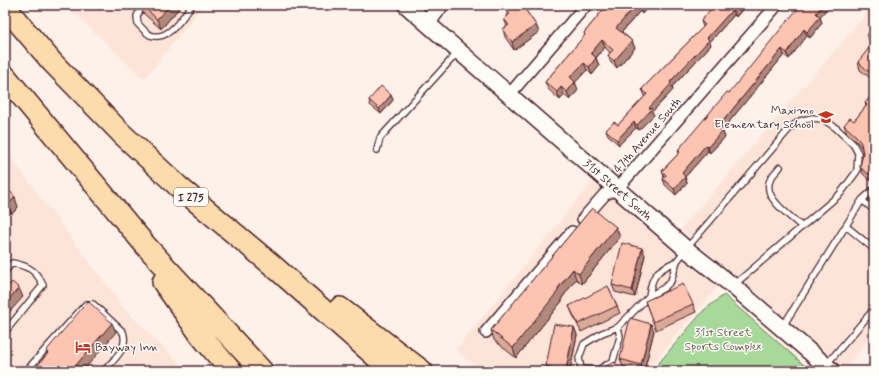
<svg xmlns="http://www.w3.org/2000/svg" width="879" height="376" viewBox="0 0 879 376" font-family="Mynerve,sans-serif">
<rect width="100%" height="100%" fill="#fdf1e9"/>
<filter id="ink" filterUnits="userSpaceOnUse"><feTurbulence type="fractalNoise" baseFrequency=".025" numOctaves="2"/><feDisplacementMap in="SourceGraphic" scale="8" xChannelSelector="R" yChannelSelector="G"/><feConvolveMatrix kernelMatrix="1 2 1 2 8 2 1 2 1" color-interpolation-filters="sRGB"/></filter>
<g filter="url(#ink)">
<path fill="#fde4d8" d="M 65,5 L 204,5 L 144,79 Z
M 874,5 L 874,334 L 843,370 L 681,229 Z
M 5,150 L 125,309 L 187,371 L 5,371 Z
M 596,177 L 608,187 L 601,191 L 479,332 L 487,339 L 609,199 L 617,195 L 719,285 L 646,371 L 481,371 L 456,350 Z"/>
<path fill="#a6d99a" stroke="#787c62" d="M 724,295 L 811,371 L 652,371 L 704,310 Z"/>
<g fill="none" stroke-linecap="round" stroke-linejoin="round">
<g stroke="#4a1f2b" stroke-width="8">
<path id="lane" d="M 143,5 L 137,16 L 138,24 C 142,28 146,33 150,35 C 169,42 182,17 192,5
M 377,150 L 380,138 L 459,51
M 780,167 C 776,172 770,177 769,183 C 765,200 791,216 802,227
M 862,200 L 874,210
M 846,226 L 874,249
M 5,271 L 12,263 C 28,266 36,270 43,285 L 5,332
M 649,296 C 652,274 657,270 677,261
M 783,326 L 862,200 L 874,189
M 618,327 L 620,337 L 613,361 L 598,370 L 581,369 L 579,358 L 584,344 L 602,333 L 618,327 L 649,296 L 664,288 L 671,281 L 677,261 L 686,249 L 791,127 L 800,121 L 812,118 L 823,119 L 836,128 L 853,144 L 858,153 L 857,171 L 840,194 L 734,285
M 826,365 L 874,309
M 26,371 L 86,304 L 93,304 L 123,332 C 129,348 114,359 104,371"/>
</g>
<g stroke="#4a1f2b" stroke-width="14">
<path id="street" d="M 509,95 L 586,5
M 583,219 L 605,194 L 617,189 L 777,5
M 486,332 L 572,232"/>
</g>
<g stroke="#4a1f2b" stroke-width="19">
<g id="secondary">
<path id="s1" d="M 406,5 L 686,249 L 733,286 L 832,371"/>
<path d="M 427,23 L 440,5"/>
</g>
</g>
<g stroke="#4a1f2b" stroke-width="24">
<path id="highway" d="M 5,7 L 52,62 L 122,134 L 179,187 L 271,264 L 392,371
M 5,76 L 146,246 L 262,371
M 163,282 L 202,337 L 231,371
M 340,308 L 422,371"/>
</g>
<use href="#lane" stroke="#fdfcf7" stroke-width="5.5"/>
<use href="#street" stroke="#fdfcf7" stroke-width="11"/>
<use href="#secondary" stroke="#fdfcf7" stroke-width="16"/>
<use href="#highway" stroke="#fcdcac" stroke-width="21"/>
</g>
<path fill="#daa998" stroke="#4a1f2b" d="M 140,5 L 182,5 L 161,29 L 143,13 Z
M 493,5 L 522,5 L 536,25 L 539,32 L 514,50 L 505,37 L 503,29 L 507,26 L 504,19 L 508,16 L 505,8 L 507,7 L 493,6 Z
M 548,5 L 556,5 L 552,9 Z
M 607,5 L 650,5 L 642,14 L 640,11 L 622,32 L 632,41 L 635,48 L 617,68 L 611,63 L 608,55 L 610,53 L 605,47 L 596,58 L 599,66 L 592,75 L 587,70 L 575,82 L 578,90 L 570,100 L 564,95 L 560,100 L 548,89 L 545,82 L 585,35 L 584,33 Z
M 721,5 L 746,5 L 736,17 L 734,15 L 710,42 L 711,45 L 672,87 L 673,90 L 652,112 L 654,115 L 639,130 L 636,128 L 619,145 L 608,135 L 606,130 L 618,125 L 645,96 L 642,89 L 703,27 L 701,21 Z
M 820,17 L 822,23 L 810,38 L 807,36 L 789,59 L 784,55 L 722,130 L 725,137 L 710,153 L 708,151 L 685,177 L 687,183 L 676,195 L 665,185 L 663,179 L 664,177 L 662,171 L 679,153 L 678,150 L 729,93 Z
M 874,27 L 874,46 L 870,43 L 867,35 Z
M 874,53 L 874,81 L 860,70 L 858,62 Z
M 874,93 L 874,181 L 871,181 L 863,174 L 860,167 L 863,153 L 862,149 L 859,144 L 847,133 L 844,125 L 854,121 L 866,106 L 865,103 Z
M 391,95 L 393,100 L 381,114 L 370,105 L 369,100 Z
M 5,185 L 18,207 L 12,214 L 5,206 Z
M 592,208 L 620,237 L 582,284 L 576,279 L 562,298 L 562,301 L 516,358 L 494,340 L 491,330 Z
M 645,255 L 635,297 L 615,292 L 612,285 Z
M 645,301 L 693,304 L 696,312 L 656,330 Z
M 569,306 L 617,306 L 620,313 L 581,332 L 572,313 Z
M 574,327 L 577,335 L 570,371 L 548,371 L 546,366 Z
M 654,331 L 644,371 L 639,371 L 623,367 L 620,359 Z"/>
<path fill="#b1897c" stroke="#4a1f2b" d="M 170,5 L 182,5 L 161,29 L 157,19 Z
M 551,5 L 556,5 L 552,9 Z
M 636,5 L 638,5 L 640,11 L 619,35 L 616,28 Z
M 640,5 L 650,5 L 642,14 L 640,6 Z
M 739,5 L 746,5 L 736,17 L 734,11 Z
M 823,5 L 830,5 L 820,17 L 822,23 L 810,38 L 807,32 L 816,13 Z
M 732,10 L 734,15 L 710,42 L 711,45 L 672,87 L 673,90 L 652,112 L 654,115 L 639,130 L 637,125 L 649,108 L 707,38 Z
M 536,25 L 539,32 L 514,50 L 512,42 Z
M 804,29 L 807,36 L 789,59 L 787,53 Z
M 602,40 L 605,47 L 593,61 L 591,53 Z
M 632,41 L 635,48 L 617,68 L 614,61 Z
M 782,49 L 784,55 L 720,133 L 718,127 Z
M 596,58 L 599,66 L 592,75 L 589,67 Z
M 584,63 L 587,70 L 573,85 L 570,77 Z
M 575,82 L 578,90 L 570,100 L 567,92 Z
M 561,87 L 564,95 L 560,100 L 557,92 Z
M 391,95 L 393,100 L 381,114 L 379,109 Z
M 634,122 L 636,128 L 619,145 L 617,140 Z
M 722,131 L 725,137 L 710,153 L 708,147 Z
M 706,145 L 708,151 L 685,177 L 687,183 L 676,195 L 674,189 L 682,173 Z
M 15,197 L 18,207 L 12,214 L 8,205 Z
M 5,215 L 7,220 L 5,222 Z
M 616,227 L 620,237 L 582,284 L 579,274 Z
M 642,248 L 645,255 L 635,297 L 632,290 Z
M 573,269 L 576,279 L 562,298 L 562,301 L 516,358 L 513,348 Z
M 19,288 L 23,297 L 5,317 L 5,303 Z
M 112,323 L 116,332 L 83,371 L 71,371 Z
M 651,324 L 654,331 L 644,371 L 643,371 L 641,365 Z
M 574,327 L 577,335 L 570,371 L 566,371 Z"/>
<path fill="#fdc4b1" stroke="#4a1f2b" d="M 142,5 L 170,5 L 157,19 Z
M 510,5 L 522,5 L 536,25 L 512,42 L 503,29 L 509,25 L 504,19 L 510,14 L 505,8 Z
M 607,5 L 636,5 L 616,28 L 632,41 L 614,61 L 608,55 L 613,50 L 602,40 L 591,53 L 596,58 L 589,67 L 584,63 L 570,77 L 575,82 L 567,92 L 561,87 L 557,92 L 545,82 L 585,35 L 584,33 Z
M 714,5 L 718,5 L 720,6 L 721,5 L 739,5 L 734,11 L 732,10 L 707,38 L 709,40 L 670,82 L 671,84 L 649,108 L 652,109 L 637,125 L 634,122 L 617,140 L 606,130 L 614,122 L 618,125 L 647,94 L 642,89 L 705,25 L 701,21 Z
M 801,5 L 823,5 L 816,13 L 820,17 L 807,32 L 804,29 L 787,53 L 782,49 L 718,127 L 722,131 L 708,147 L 706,145 L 682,173 L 685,177 L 674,189 L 663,179 L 666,175 L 662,171 L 680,152 L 678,150 L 727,92 L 729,93 L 784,25 Z
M 874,27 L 874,41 L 867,35 Z
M 869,48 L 874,53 L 874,76 L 858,62 Z
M 381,86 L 391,95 L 379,109 L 369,100 Z
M 874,93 L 874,173 L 868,174 L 860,167 L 863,153 L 861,143 L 856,136 L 844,125 L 850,118 L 854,121 L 867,105 L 865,103 Z
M 5,185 L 15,197 L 8,205 L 5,201 Z
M 592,208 L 616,227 L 579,274 L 573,269 L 558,288 L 558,291 L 513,348 L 491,330 Z
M 622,243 L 642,248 L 632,290 L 612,285 Z
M 12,282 L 19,288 L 5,303 L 5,290 Z
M 683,284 L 693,304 L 653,322 L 645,301 Z
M 608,286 L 617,306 L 578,324 L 569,306 Z
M 88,301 L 112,323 L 71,371 L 36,371 L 34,370 L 48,353 L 46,351 Z
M 630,318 L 651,324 L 641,365 L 620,359 Z
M 554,324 L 574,327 L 566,370 L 546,366 Z
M 615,362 L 619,371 L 594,371 Z"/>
</g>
<defs>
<g id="school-bare" transform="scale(1.2)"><path d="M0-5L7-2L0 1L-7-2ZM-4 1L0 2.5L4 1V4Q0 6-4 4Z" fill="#c8321e" stroke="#fdfcf7" stroke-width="2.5" paint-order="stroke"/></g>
<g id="hotel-bare" transform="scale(1.2)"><path d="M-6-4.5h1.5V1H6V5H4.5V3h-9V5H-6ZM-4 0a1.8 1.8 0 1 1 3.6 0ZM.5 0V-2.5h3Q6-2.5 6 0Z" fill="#c8321e" stroke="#fdfcf7" stroke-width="2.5" paint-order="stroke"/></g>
</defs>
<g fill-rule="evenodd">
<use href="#school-bare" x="826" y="117"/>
<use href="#hotel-bare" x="83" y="347"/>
</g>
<g text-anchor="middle" stroke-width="3" stroke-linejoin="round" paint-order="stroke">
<rect fill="#fdfcf7" stroke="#806168" stroke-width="1" x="174" y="188" width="34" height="18" rx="3"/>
<g font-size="11" font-weight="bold" fill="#4a1f2b">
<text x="191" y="201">I 275</text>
</g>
<g font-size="12" fill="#4a1f2b" stroke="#fdfcf7" text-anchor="end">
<text x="814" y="114">Maximo<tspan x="814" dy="14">Elementary School</tspan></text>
<text x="95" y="351" text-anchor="start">Bayway Inn</text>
</g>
<g font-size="12" fill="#4a1f2b" stroke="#fdfcf7">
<text transform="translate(647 135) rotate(-49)" y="4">47th Avenue South</text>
<text dy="4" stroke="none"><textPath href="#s1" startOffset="281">31st Street South</textPath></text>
</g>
<g font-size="12" fill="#66574c" stroke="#fdfcf7">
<text x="723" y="336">31st Street<tspan x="723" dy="14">Sports Complex</tspan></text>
</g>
</g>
<rect width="879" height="376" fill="none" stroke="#fdfcf7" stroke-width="20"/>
<rect x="10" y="10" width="859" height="356" fill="none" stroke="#4a1f2b" stroke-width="1.5" filter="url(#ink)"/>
</svg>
